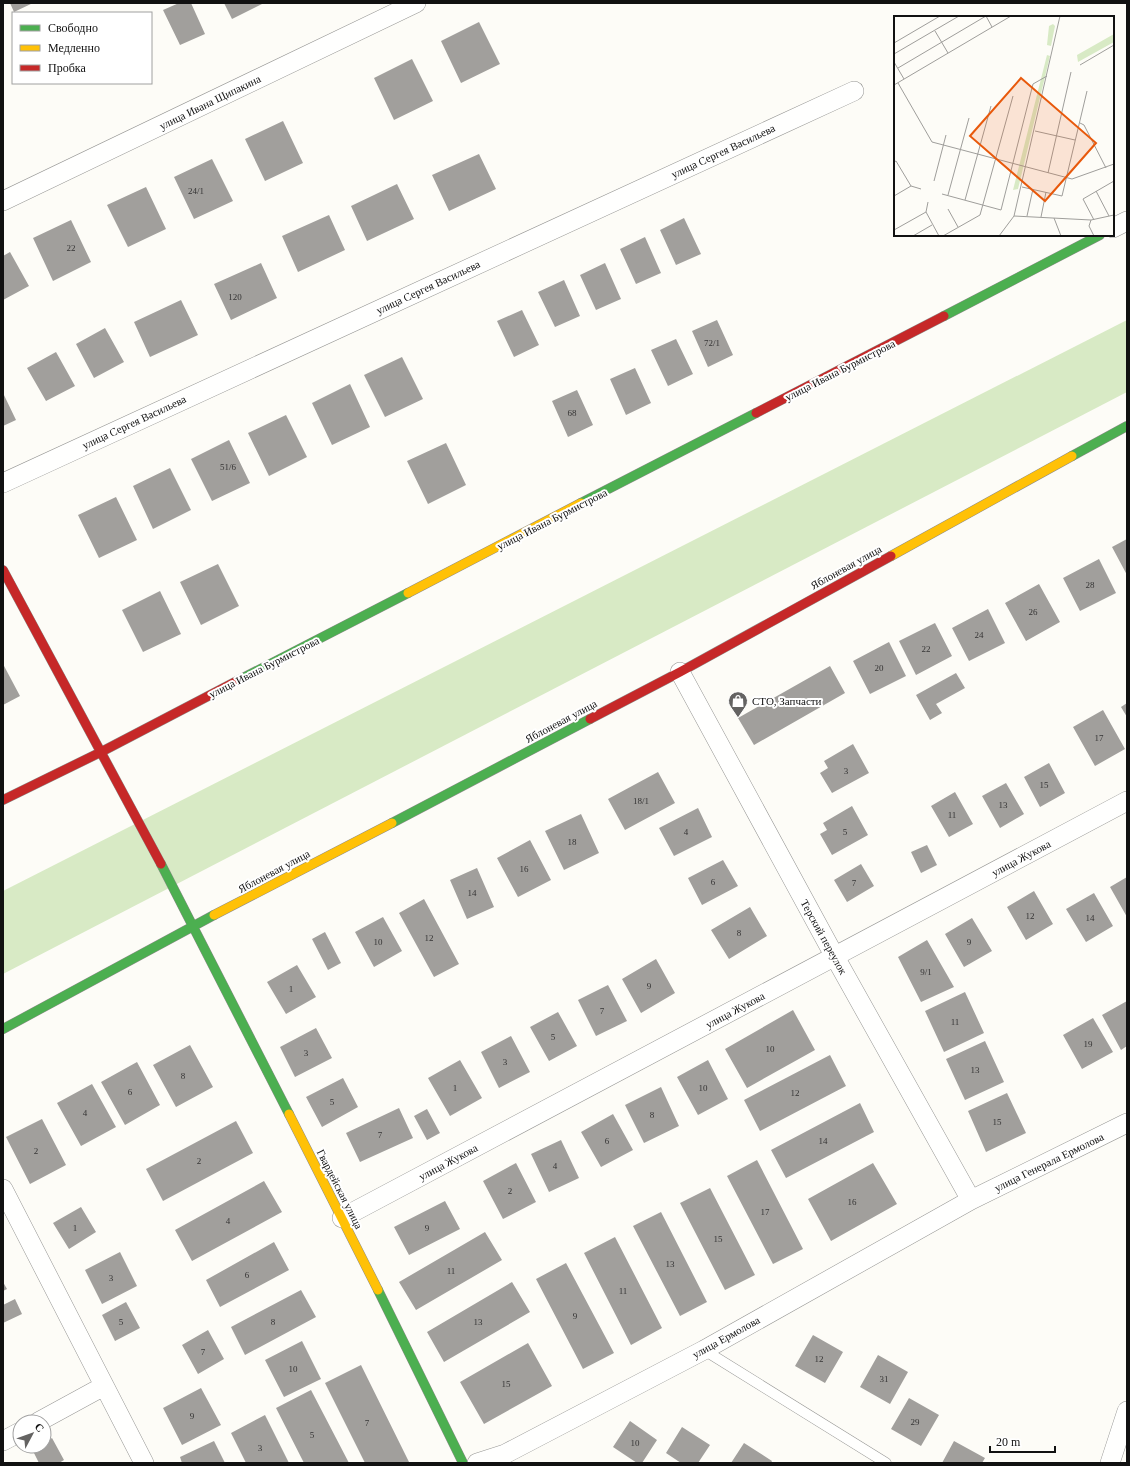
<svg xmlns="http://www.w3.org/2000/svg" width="1130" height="1466" viewBox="0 0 1130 1466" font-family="'Times New Roman',serif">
<rect width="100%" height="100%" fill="#fdfcf7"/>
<path fill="#d8eac5" d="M 1127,320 L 1127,392 L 3,974 L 3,891 Z"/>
<path fill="#a19f9c" d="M 10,3 L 33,3 L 14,12 Z
M 179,3 L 191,3 L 205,34 L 180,45 L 163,10 Z
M 224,3 L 264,3 L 232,19 Z
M 479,22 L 500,64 L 461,83 L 441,41 Z
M 412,59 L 433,101 L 394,120 L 374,78 Z
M 283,121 L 303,163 L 265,181 L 245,139 Z
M 479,154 L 496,189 L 449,211 L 432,175 Z
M 212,159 L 233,201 L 194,219 L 174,177 Z
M 397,184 L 414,219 L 367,241 L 351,206 Z
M 146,187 L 166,229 L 128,247 L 107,205 Z
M 329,215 L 345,250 L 298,272 L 282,236 Z
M 684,218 L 701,254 L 676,265 L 660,230 Z
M 71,220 L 91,262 L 53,281 L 33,238 Z
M 645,237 L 661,273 L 636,284 L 620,249 Z
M 10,252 L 29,286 L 3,300 L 3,256 Z
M 261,263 L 277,298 L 231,320 L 214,284 Z
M 605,263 L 621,299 L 596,310 L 580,275 Z
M 564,280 L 580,316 L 555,327 L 538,292 Z
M 181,300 L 198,335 L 150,357 L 134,322 Z
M 522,310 L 539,345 L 514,357 L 497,321 Z
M 717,320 L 733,355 L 708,367 L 692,331 Z
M 105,328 L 124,362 L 94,378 L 76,344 Z
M 676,339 L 693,374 L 668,386 L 651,350 Z
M 56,352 L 75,386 L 46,401 L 27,368 Z
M 402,357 L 423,399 L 385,417 L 364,375 Z
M 635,368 L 651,403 L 626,415 L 610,379 Z
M 350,384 L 370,427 L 332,445 L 312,403 Z
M 577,390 L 593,425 L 568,437 L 552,401 Z
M 3,393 L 16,420 L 3,426 Z
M 286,415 L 307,457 L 269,476 L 248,433 Z
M 229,440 L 250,483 L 212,501 L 191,459 Z
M 446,443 L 466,485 L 428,504 L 407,461 Z
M 170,468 L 191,510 L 153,529 L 133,486 Z
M 116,497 L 137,540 L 99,558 L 78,515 Z
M 1127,539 L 1127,575 L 1112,547 Z
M 1099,559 L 1116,593 L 1080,611 L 1063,578 Z
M 218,564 L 239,606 L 201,625 L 180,582 Z
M 1039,584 L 1060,622 L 1026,641 L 1005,603 Z
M 160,591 L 181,634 L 143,652 L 122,610 Z
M 988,609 L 1005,643 L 969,661 L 952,628 Z
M 935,623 L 952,656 L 916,675 L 899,641 Z
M 889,642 L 906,676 L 870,694 L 853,661 Z
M 3,664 L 20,696 L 3,705 Z
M 830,666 L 845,693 L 754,745 L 738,718 Z
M 956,673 L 965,688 L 936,704 L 942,713 L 930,720 L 916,695 Z
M 1127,703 L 1127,717 L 1121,707 Z
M 1103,710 L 1125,749 L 1095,766 L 1073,727 Z
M 853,744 L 869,773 L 832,793 L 820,773 L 828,768 L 824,761 Z
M 1049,763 L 1065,793 L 1040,807 L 1024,777 Z
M 658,772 L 675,803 L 625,830 L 608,799 Z
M 1006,783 L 1024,814 L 1000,828 L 982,796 Z
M 955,792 L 973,824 L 949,837 L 931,806 Z
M 852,806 L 868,835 L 832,855 L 820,834 L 827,830 L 823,823 Z
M 698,808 L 712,837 L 674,856 L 659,828 Z
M 581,814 L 599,853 L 564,870 L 545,831 Z
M 530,840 L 551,880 L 518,897 L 497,858 Z
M 927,845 L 937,865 L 921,873 L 911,852 Z
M 723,860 L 738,886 L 702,905 L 688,878 Z
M 861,864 L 874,886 L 847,902 L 834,880 Z
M 477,868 L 494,907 L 467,919 L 450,880 Z
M 1127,877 L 1127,917 L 1110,887 Z
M 1034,891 L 1053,924 L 1026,940 L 1007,907 Z
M 1094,893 L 1113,926 L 1086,942 L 1066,909 Z
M 424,899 L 459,964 L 434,977 L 399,913 Z
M 750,907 L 767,936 L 729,959 L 711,930 Z
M 383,917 L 402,951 L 374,967 L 355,932 Z
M 972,918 L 992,951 L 964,967 L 945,934 Z
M 325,932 L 341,963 L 328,970 L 312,939 Z
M 927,940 L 954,987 L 921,1002 L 898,957 Z
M 656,959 L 675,993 L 641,1013 L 622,979 Z
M 297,965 L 316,997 L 286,1014 L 267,982 Z
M 608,985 L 627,1021 L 596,1036 L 578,1000 Z
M 965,992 L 984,1033 L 944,1052 L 925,1011 Z
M 1127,1001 L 1127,1046 L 1121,1050 L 1102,1015 Z
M 793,1010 L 815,1050 L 747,1088 L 725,1049 Z
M 558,1012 L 577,1046 L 549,1061 L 530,1027 Z
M 1093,1018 L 1113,1052 L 1082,1069 L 1063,1035 Z
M 316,1028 L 332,1058 L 295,1077 L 280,1047 Z
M 511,1036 L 530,1072 L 499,1088 L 481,1052 Z
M 985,1041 L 1004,1082 L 965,1100 L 946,1059 Z
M 190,1045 L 213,1087 L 176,1107 L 153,1065 Z
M 830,1055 L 846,1086 L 760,1131 L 744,1100 Z
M 460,1060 L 482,1098 L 450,1116 L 428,1078 Z
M 708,1060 L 728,1099 L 698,1115 L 677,1077 Z
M 137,1062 L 160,1105 L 125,1125 L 101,1082 Z
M 343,1078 L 358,1107 L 322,1127 L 306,1097 Z
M 92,1084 L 116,1127 L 81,1146 L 57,1103 Z
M 661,1087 L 679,1126 L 644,1143 L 625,1105 Z
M 1007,1093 L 1026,1133 L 986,1152 L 968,1111 Z
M 860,1103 L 874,1132 L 786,1178 L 771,1150 Z
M 399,1108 L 413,1138 L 360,1162 L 346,1133 Z
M 427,1109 L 440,1133 L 427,1140 L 414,1116 Z
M 613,1114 L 633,1150 L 601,1167 L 581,1132 Z
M 42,1119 L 66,1165 L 30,1184 L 6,1137 Z
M 236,1121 L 253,1153 L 163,1201 L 146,1169 Z
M 561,1140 L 579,1178 L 549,1192 L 531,1154 Z
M 757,1160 L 803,1249 L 773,1264 L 727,1176 Z
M 516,1163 L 536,1202 L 503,1219 L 483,1181 Z
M 873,1163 L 897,1204 L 831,1241 L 808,1199 Z
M 264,1181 L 282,1212 L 192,1261 L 175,1230 Z
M 710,1188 L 755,1275 L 725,1290 L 680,1203 Z
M 445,1201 L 460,1229 L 409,1255 L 394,1227 Z
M 81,1207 L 96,1232 L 69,1249 L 53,1223 Z
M 661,1212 L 707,1302 L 680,1316 L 633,1226 Z
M 485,1232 L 502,1260 L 416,1310 L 399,1282 Z
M 615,1237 L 662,1328 L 631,1345 L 584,1253 Z
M 274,1242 L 289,1270 L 220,1307 L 206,1280 Z
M 120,1252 L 137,1286 L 102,1304 L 85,1270 Z
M 566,1263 L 614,1353 L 583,1369 L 536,1279 Z
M 3,1282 L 7,1289 L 3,1291 Z
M 512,1282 L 530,1312 L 444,1362 L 427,1332 Z
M 301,1290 L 316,1317 L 245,1355 L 231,1327 Z
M 15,1299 L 22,1314 L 3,1323 L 3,1305 Z
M 126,1302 L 140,1328 L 115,1341 L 102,1315 Z
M 208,1330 L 224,1359 L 198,1374 L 182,1345 Z
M 813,1335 L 843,1352 L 825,1383 L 795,1366 Z
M 302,1341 L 321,1379 L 284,1397 L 265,1360 Z
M 528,1343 L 552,1386 L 484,1424 L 460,1382 Z
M 878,1355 L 908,1372 L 890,1404 L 860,1387 Z
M 361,1365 L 409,1462 L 408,1463 L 365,1463 L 325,1383 Z
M 201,1388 L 221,1425 L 182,1445 L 163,1408 Z
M 311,1390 L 349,1463 L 304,1463 L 276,1408 Z
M 909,1398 L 939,1415 L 921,1446 L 891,1429 Z
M 265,1415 L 289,1463 L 246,1463 L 231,1433 Z
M 630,1421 L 657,1440 L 642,1463 L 637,1463 L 613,1447 Z
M 682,1427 L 710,1445 L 698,1463 L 681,1463 L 666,1453 Z
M 52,1438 L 64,1460 L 59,1463 L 39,1463 L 32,1449 L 37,1446 L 44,1446 L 44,1443 Z
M 214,1441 L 225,1463 L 182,1463 L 180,1457 Z
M 954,1441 L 985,1458 L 982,1463 L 942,1463 Z
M 744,1443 L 772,1461 L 771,1463 L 731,1463 Z"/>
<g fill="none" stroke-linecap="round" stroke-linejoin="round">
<g stroke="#979795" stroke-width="11">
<path id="lane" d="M 704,1350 L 886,1463"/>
</g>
<g stroke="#979795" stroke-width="20">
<path id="street" d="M 3,201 L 416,3
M 1113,228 L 1127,221
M 3,483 L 854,91
M 680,672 L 835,957 L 971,1200
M 3,1189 L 144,1463
M 342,1218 L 1127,801
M 38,1422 L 104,1386
M 3,1441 L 20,1432
M 477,1463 L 505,1454 L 704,1350 L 971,1200 L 1127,1123
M 1110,1463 L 1127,1411"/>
</g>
<g stroke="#8e8d8b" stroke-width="10">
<path id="fast" d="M 944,316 L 1100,235
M 1072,456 L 1127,426
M 581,503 L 756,413
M 237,681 L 408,593
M 392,823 L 590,719
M 161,864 L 289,1114
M 3,1029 L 214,915
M 378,1290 L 463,1463"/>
</g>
<g stroke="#8e8d8b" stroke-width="10">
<path id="slow" d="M 891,556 L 1072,456
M 408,593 L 581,503
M 214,915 L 392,823
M 289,1114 L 378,1290"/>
</g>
<g stroke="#8e8d8b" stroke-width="10">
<path id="jam" d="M 756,413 L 944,316
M 3,570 L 161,864
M 590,719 L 680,672 L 891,556
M 3,800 L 101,752 L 237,681"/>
</g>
<use href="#lane" stroke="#fffffe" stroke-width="10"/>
<use href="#street" stroke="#fffffe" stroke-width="19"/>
<use href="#fast" stroke="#4caf50" stroke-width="9"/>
<use href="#slow" stroke="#ffc107" stroke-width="9"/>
<use href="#jam" stroke="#c62828" stroke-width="9"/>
</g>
<defs>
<g id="shop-pin" transform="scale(1)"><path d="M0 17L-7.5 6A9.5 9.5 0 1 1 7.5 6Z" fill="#646362" stroke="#fff"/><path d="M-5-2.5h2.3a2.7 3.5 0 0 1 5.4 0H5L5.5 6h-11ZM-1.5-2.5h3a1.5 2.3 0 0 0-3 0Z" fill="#fff"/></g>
</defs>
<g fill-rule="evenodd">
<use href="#shop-pin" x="738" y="701"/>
</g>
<g text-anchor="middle" stroke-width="4" stroke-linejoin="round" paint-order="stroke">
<g font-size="9" fill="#353434">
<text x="196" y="194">24/1</text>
<text x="71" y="251">22</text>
<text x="235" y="300">120</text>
<text x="712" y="346">72/1</text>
<text x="572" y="416">68</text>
<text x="228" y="470">51/6</text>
<text x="1090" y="588">28</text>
<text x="1033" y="615">26</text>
<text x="979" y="638">24</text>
<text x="926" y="652">22</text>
<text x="879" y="671">20</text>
<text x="1099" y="741">17</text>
<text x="846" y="774">3</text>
<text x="1044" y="788">15</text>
<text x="641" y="804">18/1</text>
<text x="1003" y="808">13</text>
<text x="952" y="818">11</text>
<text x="686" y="835">4</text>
<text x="845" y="835">5</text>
<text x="572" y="845">18</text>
<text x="524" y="872">16</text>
<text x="713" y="885">6</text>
<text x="854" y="886">7</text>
<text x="472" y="896">14</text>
<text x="1030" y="919">12</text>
<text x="1090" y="921">14</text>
<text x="739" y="936">8</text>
<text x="429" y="941">12</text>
<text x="378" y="945">10</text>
<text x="969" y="945">9</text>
<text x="926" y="975">9/1</text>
<text x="649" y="989">9</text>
<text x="291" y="992">1</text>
<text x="602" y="1014">7</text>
<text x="955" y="1025">11</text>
<text x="553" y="1040">5</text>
<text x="1088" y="1047">19</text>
<text x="770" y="1052">10</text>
<text x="306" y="1056">3</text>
<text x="505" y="1065">3</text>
<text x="975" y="1073">13</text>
<text x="183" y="1079">8</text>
<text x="455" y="1091">1</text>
<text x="703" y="1091">10</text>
<text x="130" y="1095">6</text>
<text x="795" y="1096">12</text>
<text x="332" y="1105">5</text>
<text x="85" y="1116">4</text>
<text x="652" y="1118">8</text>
<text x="997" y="1125">15</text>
<text x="380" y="1138">7</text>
<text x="607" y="1144">6</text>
<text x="823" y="1144">14</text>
<text x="36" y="1154">2</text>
<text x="199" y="1164">2</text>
<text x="555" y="1169">4</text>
<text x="510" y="1194">2</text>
<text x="852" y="1205">16</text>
<text x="765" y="1215">17</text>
<text x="228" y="1224">4</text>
<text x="75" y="1231">1</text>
<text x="427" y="1231">9</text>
<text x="718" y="1242">15</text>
<text x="670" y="1267">13</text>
<text x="451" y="1274">11</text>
<text x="247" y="1278">6</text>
<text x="111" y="1281">3</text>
<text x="623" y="1294">11</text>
<text x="575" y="1319">9</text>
<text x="121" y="1325">5</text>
<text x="273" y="1325">8</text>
<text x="478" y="1325">13</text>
<text x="203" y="1355">7</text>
<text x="819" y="1362">12</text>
<text x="293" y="1372">10</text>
<text x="884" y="1382">31</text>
<text x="506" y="1387">15</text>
<text x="192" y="1419">9</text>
<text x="915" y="1425">29</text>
<text x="367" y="1426">7</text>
<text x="312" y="1438">5</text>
<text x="635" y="1446">10</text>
<text x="260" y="1451">3</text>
</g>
<g font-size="11" fill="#111" stroke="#fff">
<text transform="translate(210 102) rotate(-26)" y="4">улица Ивана Щипакина</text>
<text transform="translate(723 151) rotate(-25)" y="4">улица Сергея Васильева</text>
<text transform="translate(428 287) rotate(-25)" y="4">улица Сергея Васильева</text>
<text transform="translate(840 370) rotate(-27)" y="4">улица Ивана Бурмистрова</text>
<text transform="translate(134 422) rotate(-25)" y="4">улица Сергея Васильева</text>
<text transform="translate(552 519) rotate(-27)" y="4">улица Ивана Бурмистрова</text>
<text transform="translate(846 567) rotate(-29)" y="4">Яблоневая улица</text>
<text transform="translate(264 667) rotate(-27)" y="4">улица Ивана Бурмистрова</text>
<text transform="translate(561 721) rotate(-28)" y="4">Яблоневая улица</text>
<text transform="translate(1021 858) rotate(-28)" y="4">улица Жукова</text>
<text transform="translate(274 871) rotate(-28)" y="4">Яблоневая улица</text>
<text transform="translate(824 937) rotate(61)" y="4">Терский переулок</text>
<text transform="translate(735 1010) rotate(-28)" y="4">улица Жукова</text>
<text transform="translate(448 1162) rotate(-28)" y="4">улица Жукова</text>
<text transform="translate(1049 1162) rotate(-26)" y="4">улица Генерала Ермолова</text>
<text transform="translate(340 1189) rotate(63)" y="4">Гвардейская улица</text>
<text transform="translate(726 1337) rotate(-29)" y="4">улица Ермолова</text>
</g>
<g font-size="11" fill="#111" stroke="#fff" text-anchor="start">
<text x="752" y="705">СТО, Запчасти</text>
</g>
</g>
<g transform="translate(894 16)">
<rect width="220" height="220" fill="#fdfcf7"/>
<path d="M 159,8 L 161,10 L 157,30 L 153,29 L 155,10 ZM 220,18 L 220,26 L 184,46 L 183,39 ZM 153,39 L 156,40 L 124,173 L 119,174 Z" fill="#d8eac5"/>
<path fill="none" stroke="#9f9e9b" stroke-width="1" d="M 92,0 L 98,11M 41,15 L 54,37M 0,27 L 46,0M 0,38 L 65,0M 0,46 L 10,63M 186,49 L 220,29M 4,52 L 92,0M 4,67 L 38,126 L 178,163 L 220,148M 0,69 L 117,0M 186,107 L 190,109 L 212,152M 141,115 L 181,124M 0,146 L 2,145 L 17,170 L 27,173M 154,157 L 177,56M 40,165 L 52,119M 128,171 L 168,180 L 193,75M 202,175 L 215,200M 48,178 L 107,194 L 139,68 L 153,60M 54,179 L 75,102M 0,180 L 17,170M 71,184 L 97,90M 34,186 L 32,196 L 45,220M 54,193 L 64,211M 120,200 L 197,204 L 220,199M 133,200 L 139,173M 147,201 L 152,176M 160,202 L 167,220M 197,204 L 195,210 L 200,220M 200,204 L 189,183 L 220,165M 0,214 L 32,196M 19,220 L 38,209M 49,220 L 86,199 L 119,80M 105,220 L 120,200 L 166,0"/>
<path fill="#e8590c" fill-opacity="0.15" stroke="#e8590c" stroke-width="2" d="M 127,62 L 202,127 L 151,185 L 76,120 Z"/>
<rect width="220" height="220" fill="none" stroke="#111" stroke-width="2"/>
</g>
<rect width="1130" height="1466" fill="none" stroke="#111111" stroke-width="8"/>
<rect x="12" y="12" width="140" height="72" fill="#ffffff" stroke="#a0a0a0"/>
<rect x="20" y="25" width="20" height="6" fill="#4caf50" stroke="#a0a0a0"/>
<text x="48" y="32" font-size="12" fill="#111111">Свободно</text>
<rect x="20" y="45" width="20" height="6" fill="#ffc107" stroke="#a0a0a0"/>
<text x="48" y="52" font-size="12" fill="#111111">Медленно</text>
<rect x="20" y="65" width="20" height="6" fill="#c62828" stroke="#a0a0a0"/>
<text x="48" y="72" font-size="12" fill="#111111">Пробка</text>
<g transform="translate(32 1434) rotate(49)"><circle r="19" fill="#ffffff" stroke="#a0a0a0"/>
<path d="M0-3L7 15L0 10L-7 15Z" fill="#646362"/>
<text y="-6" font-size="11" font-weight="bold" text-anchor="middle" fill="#111111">С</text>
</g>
<path d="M990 1446v6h65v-6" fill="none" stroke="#111111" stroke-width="2"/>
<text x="996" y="1446" font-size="12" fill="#111111" stroke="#ffffff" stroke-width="3" paint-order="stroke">20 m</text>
</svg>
